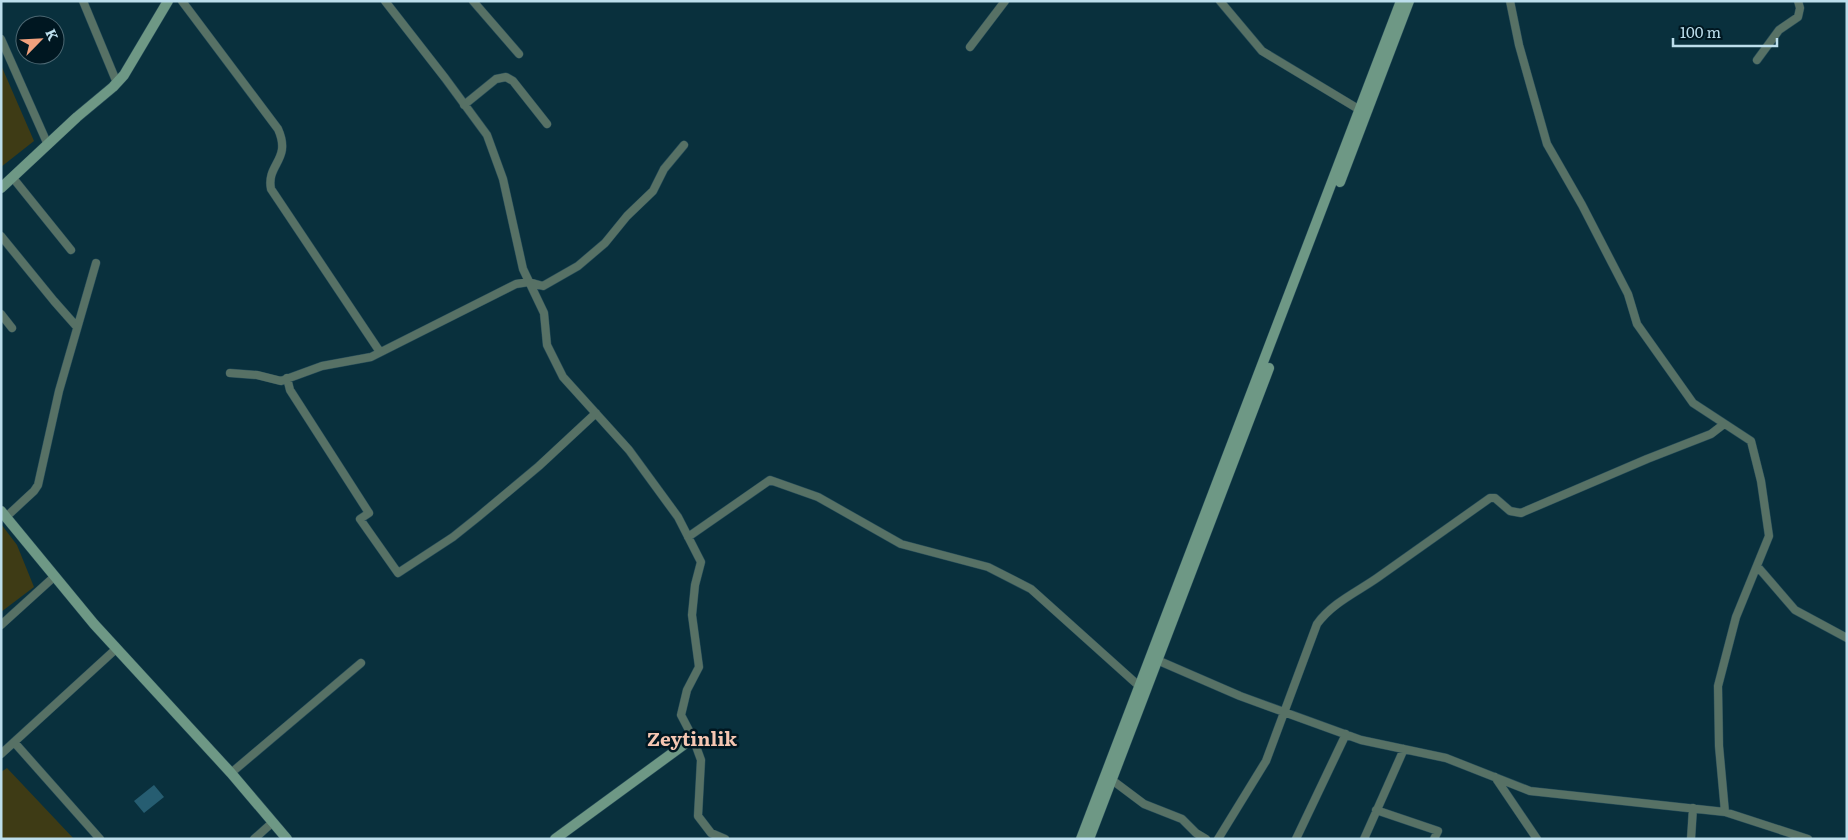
<svg xmlns="http://www.w3.org/2000/svg" width="1848" height="840" viewBox="0 0 1848 840" font-family="Literata,serif">
<rect width="100%" height="100%" fill="#09303d"/>
<path fill="#3e3b15" d="M 1,65 L 34,141 L 1,167 Z
M 1,524 L 17,545 L 34,587 L 1,612 Z
M 7,768 L 74,839 L 1,839 L 1,772 Z"/>
<path fill="#265d71" d="M 154,785 L 164,797 L 144,813 L 134,801 Z"/>
<g fill="none" stroke-linecap="round" stroke-linejoin="round">
<g stroke="#264c59" stroke-width="9">
<path id="street" d="M 83,1 L 117,83
M 182,1 L 278,129 C 292,160 266,164 271,189 L 380,352
M 385,1 L 445,78 L 487,135 L 503,179 L 523,269 L 544,313 L 547,345 L 563,377 L 629,450 L 678,517 L 701,562 L 695,585 L 692,615 L 699,667 L 687,690 L 681,715 L 693,738 L 701,760 L 698,816 L 711,833 L 725,839
M 473,1 L 519,54
M 1220,1 L 1262,51 L 1360,110
M 1,39 L 48,145
M 970,47 L 1005,1
M 1757,60 L 1779,30 L 1798,17 L 1800,8 L 1798,1
M 464,105 L 496,79 L 506,77 L 513,81 L 547,124
M 13,178 L 71,250
M 1,236 L 54,301 L 77,327
M 1,314 L 12,328
M 230,373 L 257,375 L 281,381 L 322,366 L 371,357 L 516,284 L 529,282 L 543,286 L 578,266 L 605,243 L 627,216 L 653,191 L 664,169 L 684,145
M 287,378 L 290,390 L 369,513 L 360,519 L 398,573 L 453,537 L 478,517 L 539,466 L 596,413
M 6,517 L 34,491 L 38,485 L 59,391 L 96,263
M 688,537 L 770,480 L 818,497 L 901,544 L 988,567 L 1031,589 L 1139,686
M 1757,566 L 1795,610 L 1847,638
M 1,625 L 55,576
M 1157,660 L 1240,696 L 1361,740 L 1446,758 L 1530,791 L 1725,812 L 1719,746 L 1718,686 L 1736,617 L 1769,536 L 1761,481 L 1751,441 L 1693,403 L 1637,324 L 1628,294 L 1582,205 L 1547,144 L 1519,45 L 1510,1
M 14,742 L 100,839
M 1,754 L 117,648
M 231,773 L 361,663
M 1495,777 L 1537,839
M 1112,780 L 1144,804 L 1182,819 L 1196,833 L 1206,839
M 1376,810 L 1438,831 L 1434,839
M 1725,812 L 1808,839
M 254,839 L 273,822
M 1218,839 L 1266,761 L 1317,624 C 1332,603 1357,592 1377,578 C 1415,551 1452,525 1490,498 L 1495,498 L 1510,511 L 1521,513 L 1647,459 L 1711,434 L 1724,424
M 1296,839 L 1346,734
M 1364,839 L 1404,749
M 1691,839 L 1693,808"/>
</g>
<g stroke="#264c59" stroke-width="11">
<path id="secondary" d="M 1340,182 L 1409,1
M 1,188 L 77,117 L 113,87 L 124,75 L 168,1
M 1,511 L 94,624 L 231,773 L 287,839
M 555,839 L 693,738
M 1081,839 L 1401,1
M 1089,839 L 1269,368"/>
</g>
<use href="#street" stroke="#577165" stroke-width="8"/>
<use href="#secondary" stroke="#6e9885" stroke-width="10"/>
</g>
<g text-anchor="middle" stroke-width="5" stroke-linejoin="round" paint-order="stroke">
<g font-size="19" font-weight="bold" fill="#f5c6b2" stroke="#001721">
<text x="692" y="746">Zeytinlik</text>
</g>
</g>
<rect width="1848" height="840" fill="none" stroke="#bcdeec" stroke-width="5"/>
<g transform="translate(40 40) rotate(66)"><circle r="24" fill="#001721" stroke="#4b6772"/>
<path d="M0-4L9 19L0 12L-9 19Z" fill="#f1a17d"/>
<text y="-8" font-size="14" font-weight="bold" text-anchor="middle" fill="#bcdeec">K</text>
</g>
<path d="M1673 38v8h104v-8" fill="none" stroke="#bcdeec" stroke-width="2.5"/>
<text x="1680" y="38" font-size="15" fill="#bcdeec" stroke="#001721" stroke-width="4" paint-order="stroke">100 m</text>
</svg>
